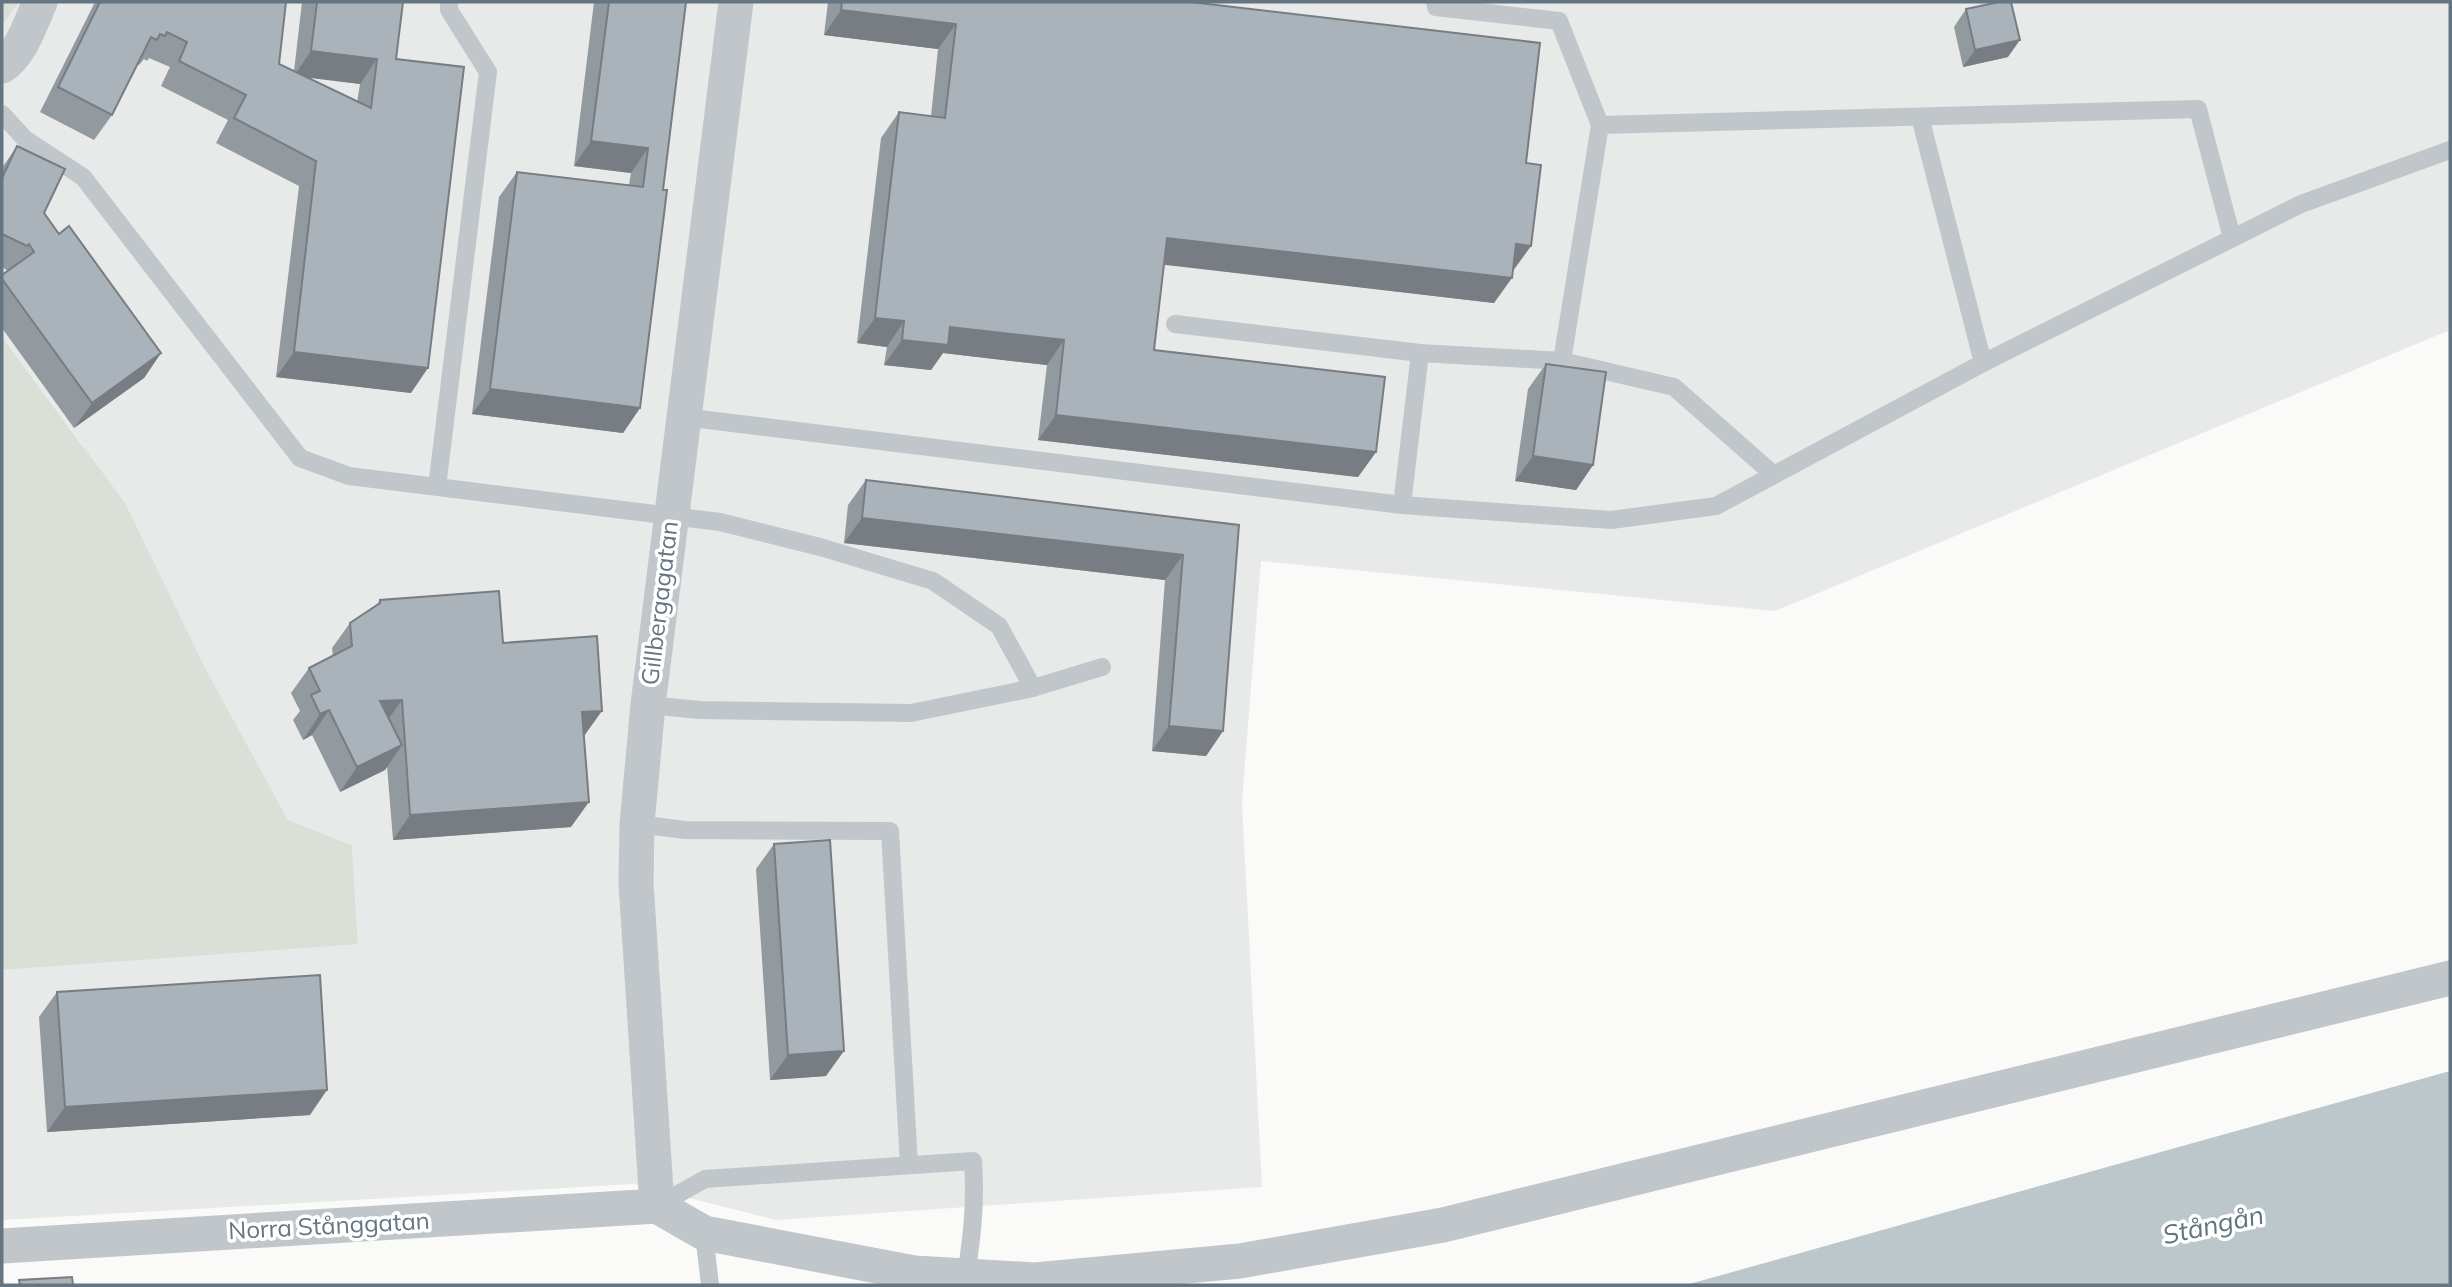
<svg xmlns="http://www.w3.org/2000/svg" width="2452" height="1287" viewBox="0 0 2452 1287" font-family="Mulish,sans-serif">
<rect width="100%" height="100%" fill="#fafaf8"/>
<path fill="#e8e9e9" d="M 2,2 L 2450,2 L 2450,330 L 1775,611 L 1261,561 L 1242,802 L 1262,1187 L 776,1220 L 634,1184 L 2,1220 L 2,970 L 358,943 L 352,845 L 288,820 L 82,444 L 2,337 Z"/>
<path fill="#dadfd7" d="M 2,2 L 19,2 L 2,25 Z
M 2,337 L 125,503 L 204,666 L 288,820 L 352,845 L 358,944 L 2,970 Z"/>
<path fill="#bbc7cb" d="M 2450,1071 L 2450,1283 L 2443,1285 L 1686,1285 Z"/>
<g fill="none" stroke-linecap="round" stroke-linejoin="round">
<path stroke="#c1c6ca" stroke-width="18" d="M 1435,2 L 1436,7 L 1559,21 L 1600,125
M 2,114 L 25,139 L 83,177 L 300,458 L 349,476 L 720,522 L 820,547 L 933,581 L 999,626 L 1033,688
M 1920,117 L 1983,363
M 1420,353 L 1562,361 L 1600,125 L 2198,109 L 2232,238
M 1562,361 L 1674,387 L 1774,475
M 683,417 L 1402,505 L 1420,353 L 1175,324
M 437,487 L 488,72 L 449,10 L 449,2
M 1402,505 L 1611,520 L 1716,506 L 1983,363 L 2301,204 L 2450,150
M 648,705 L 699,710 L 911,713 L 1033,688 L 1102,667
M 637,824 L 685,830 L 890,831 L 909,1165
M 657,1206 L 705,1179 L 973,1161 C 976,1201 972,1237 966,1276
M 704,1233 L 710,1285"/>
<path stroke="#c1c6ca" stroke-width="35" d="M 2,66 C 21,54 31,22 40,2
M 657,1206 L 704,1233 L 914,1273 L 1035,1280 L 1240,1261 L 1443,1225 L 2450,978
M 657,1206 L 636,883 L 637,824 L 648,705 L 736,2
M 2,1246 L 657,1206"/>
</g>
<path fill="#929a9f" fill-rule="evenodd" d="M 95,2 L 286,2 L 279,64 L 294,71 L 302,2 L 403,2 L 396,59 L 411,393 L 276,377 L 299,186 L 216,143 L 228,120 L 161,86 L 170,67 L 149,58 L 147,61 L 144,59 L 139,65 L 137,64 L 112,115 L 94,140 L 40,112 ZM 307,77 L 360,84 L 357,102 Z
M 594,2 L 686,2 L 663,190 L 640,408 L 623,433 L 472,414 L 499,197 L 517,172 L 629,185 L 631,173 L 574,166 Z
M 828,2 L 1191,2 L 1513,271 L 1494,303 L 1164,264 L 1154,350 L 1376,452 L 1358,477 L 1038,440 L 1047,365 L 943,353 L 931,370 L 884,365 L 887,347 L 857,343 L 881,138 L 899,112 L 931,116 L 938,49 L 824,35 Z
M 1966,9 L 2008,57 L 1963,67 L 1954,27 Z
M 17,146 L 44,213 L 59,234 L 161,353 L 144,378 L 74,428 L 2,328 L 2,275 L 8,271 L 2,267 L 2,168 Z
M 1546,364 L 1593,465 L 1576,490 L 1515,481 L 1528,389 Z
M 866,480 L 1239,525 L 1223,731 L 1206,756 L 1152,751 L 1165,580 L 844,543 L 848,505 Z
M 380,600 L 503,643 L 584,736 L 571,827 L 393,840 L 387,766 L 385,770 L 340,792 L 312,735 L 303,740 L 293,720 L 300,711 L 291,693 L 309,668 L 333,656 L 332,648 L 350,623 L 376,606 Z
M 774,844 L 826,1076 L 770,1080 L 756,869 Z
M 57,992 L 310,1115 L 47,1132 L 39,1017 Z"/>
<path fill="#777d82" d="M 841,10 L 956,24 L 938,49 L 824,35 Z
M 2020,40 L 2008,57 L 1963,67 L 1975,50 Z
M 311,51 L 377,59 L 360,84 L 294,76 Z
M 591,141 L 648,148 L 631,173 L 574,166 Z
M 1167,238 L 1512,278 L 1494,303 L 1149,263 Z
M 1516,244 L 1531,246 L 1513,271 L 1498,269 Z
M 875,318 L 904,321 L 887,347 L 857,343 Z
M 950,327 L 1064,340 L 1047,365 L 943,353 L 931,370 L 884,365 L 902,340 Z
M 294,352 L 428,368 L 411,393 L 276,377 Z
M 161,353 L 144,378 L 74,428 L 92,403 Z
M 490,389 L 640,408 L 623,433 L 472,414 Z
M 1056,415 L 1376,452 L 1358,477 L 1038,440 Z
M 1533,456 L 1593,465 L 1576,490 L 1515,481 Z
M 862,518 L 1183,555 L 1165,580 L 844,543 Z
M 402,700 L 384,725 L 380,701 Z
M 329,710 L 312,735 L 303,740 L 320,714 Z
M 602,711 L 584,736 L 582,712 Z
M 1169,726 L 1223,731 L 1206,756 L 1152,751 Z
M 402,745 L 385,770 L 340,792 L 357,767 Z
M 589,802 L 571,827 L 393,840 L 410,815 Z
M 844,1051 L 826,1076 L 770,1080 L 788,1055 Z
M 327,1090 L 310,1115 L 47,1132 L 65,1107 Z"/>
<path fill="#aab3b9" stroke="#777d82" stroke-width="2" d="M 100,2 L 286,2 L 279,64 L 371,108 L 377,59 L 311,51 L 317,2 L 403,2 L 396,59 L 464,67 L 428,368 L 294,352 L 316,161 L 234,118 L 246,95 L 179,61 L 187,42 L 167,32 L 165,36 L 160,34 L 157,40 L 151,37 L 112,115 L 58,87 Z
M 609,2 L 686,2 L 663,190 L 667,190 L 640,408 L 490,389 L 517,172 L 643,187 L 648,148 L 591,141 Z
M 842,2 L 1191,2 L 1540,43 L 1526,163 L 1541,165 L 1531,246 L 1516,244 L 1512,278 L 1167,238 L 1154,350 L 1385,377 L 1376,452 L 1056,415 L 1064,340 L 950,327 L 948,345 L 902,340 L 904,321 L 875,318 L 899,112 L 945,118 L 956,24 L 841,10 Z
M 1999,2 L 2011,2 L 2020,40 L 1975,50 L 1966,9 Z
M 17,146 L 65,169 L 44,213 L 59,234 L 69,226 L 161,353 L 92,403 L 2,279 L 2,275 L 34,252 L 29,244 L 27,246 L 2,234 L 2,178 Z
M 1546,364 L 1606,372 L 1593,465 L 1533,456 Z
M 866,480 L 1239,525 L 1223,731 L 1169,726 L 1183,555 L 862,518 Z
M 499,591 L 503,643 L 597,636 L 602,711 L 582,712 L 589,802 L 410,815 L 402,700 L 380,701 L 402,745 L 357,767 L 329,710 L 320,714 L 311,695 L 320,691 L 309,668 L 352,646 L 350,623 L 380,603 L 380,600 Z
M 830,840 L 844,1051 L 788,1055 L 774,844 Z
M 320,975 L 327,1090 L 65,1107 L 57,992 Z
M 72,1277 L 73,1285 L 20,1285 L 19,1280 Z"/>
<g text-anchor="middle" stroke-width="7" stroke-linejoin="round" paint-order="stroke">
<g font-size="24" fill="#657682" stroke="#fff">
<text transform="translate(660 603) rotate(-83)" y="8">Gillbergagatan</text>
<text transform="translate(329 1226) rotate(-3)" y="8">Norra Stånggatan</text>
</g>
<g font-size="26" font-style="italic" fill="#60757c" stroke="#fff">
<text transform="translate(2213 1225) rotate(-12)" y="9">Stångån</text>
</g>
</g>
<rect width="2452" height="1287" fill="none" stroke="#657682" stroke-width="7"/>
</svg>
